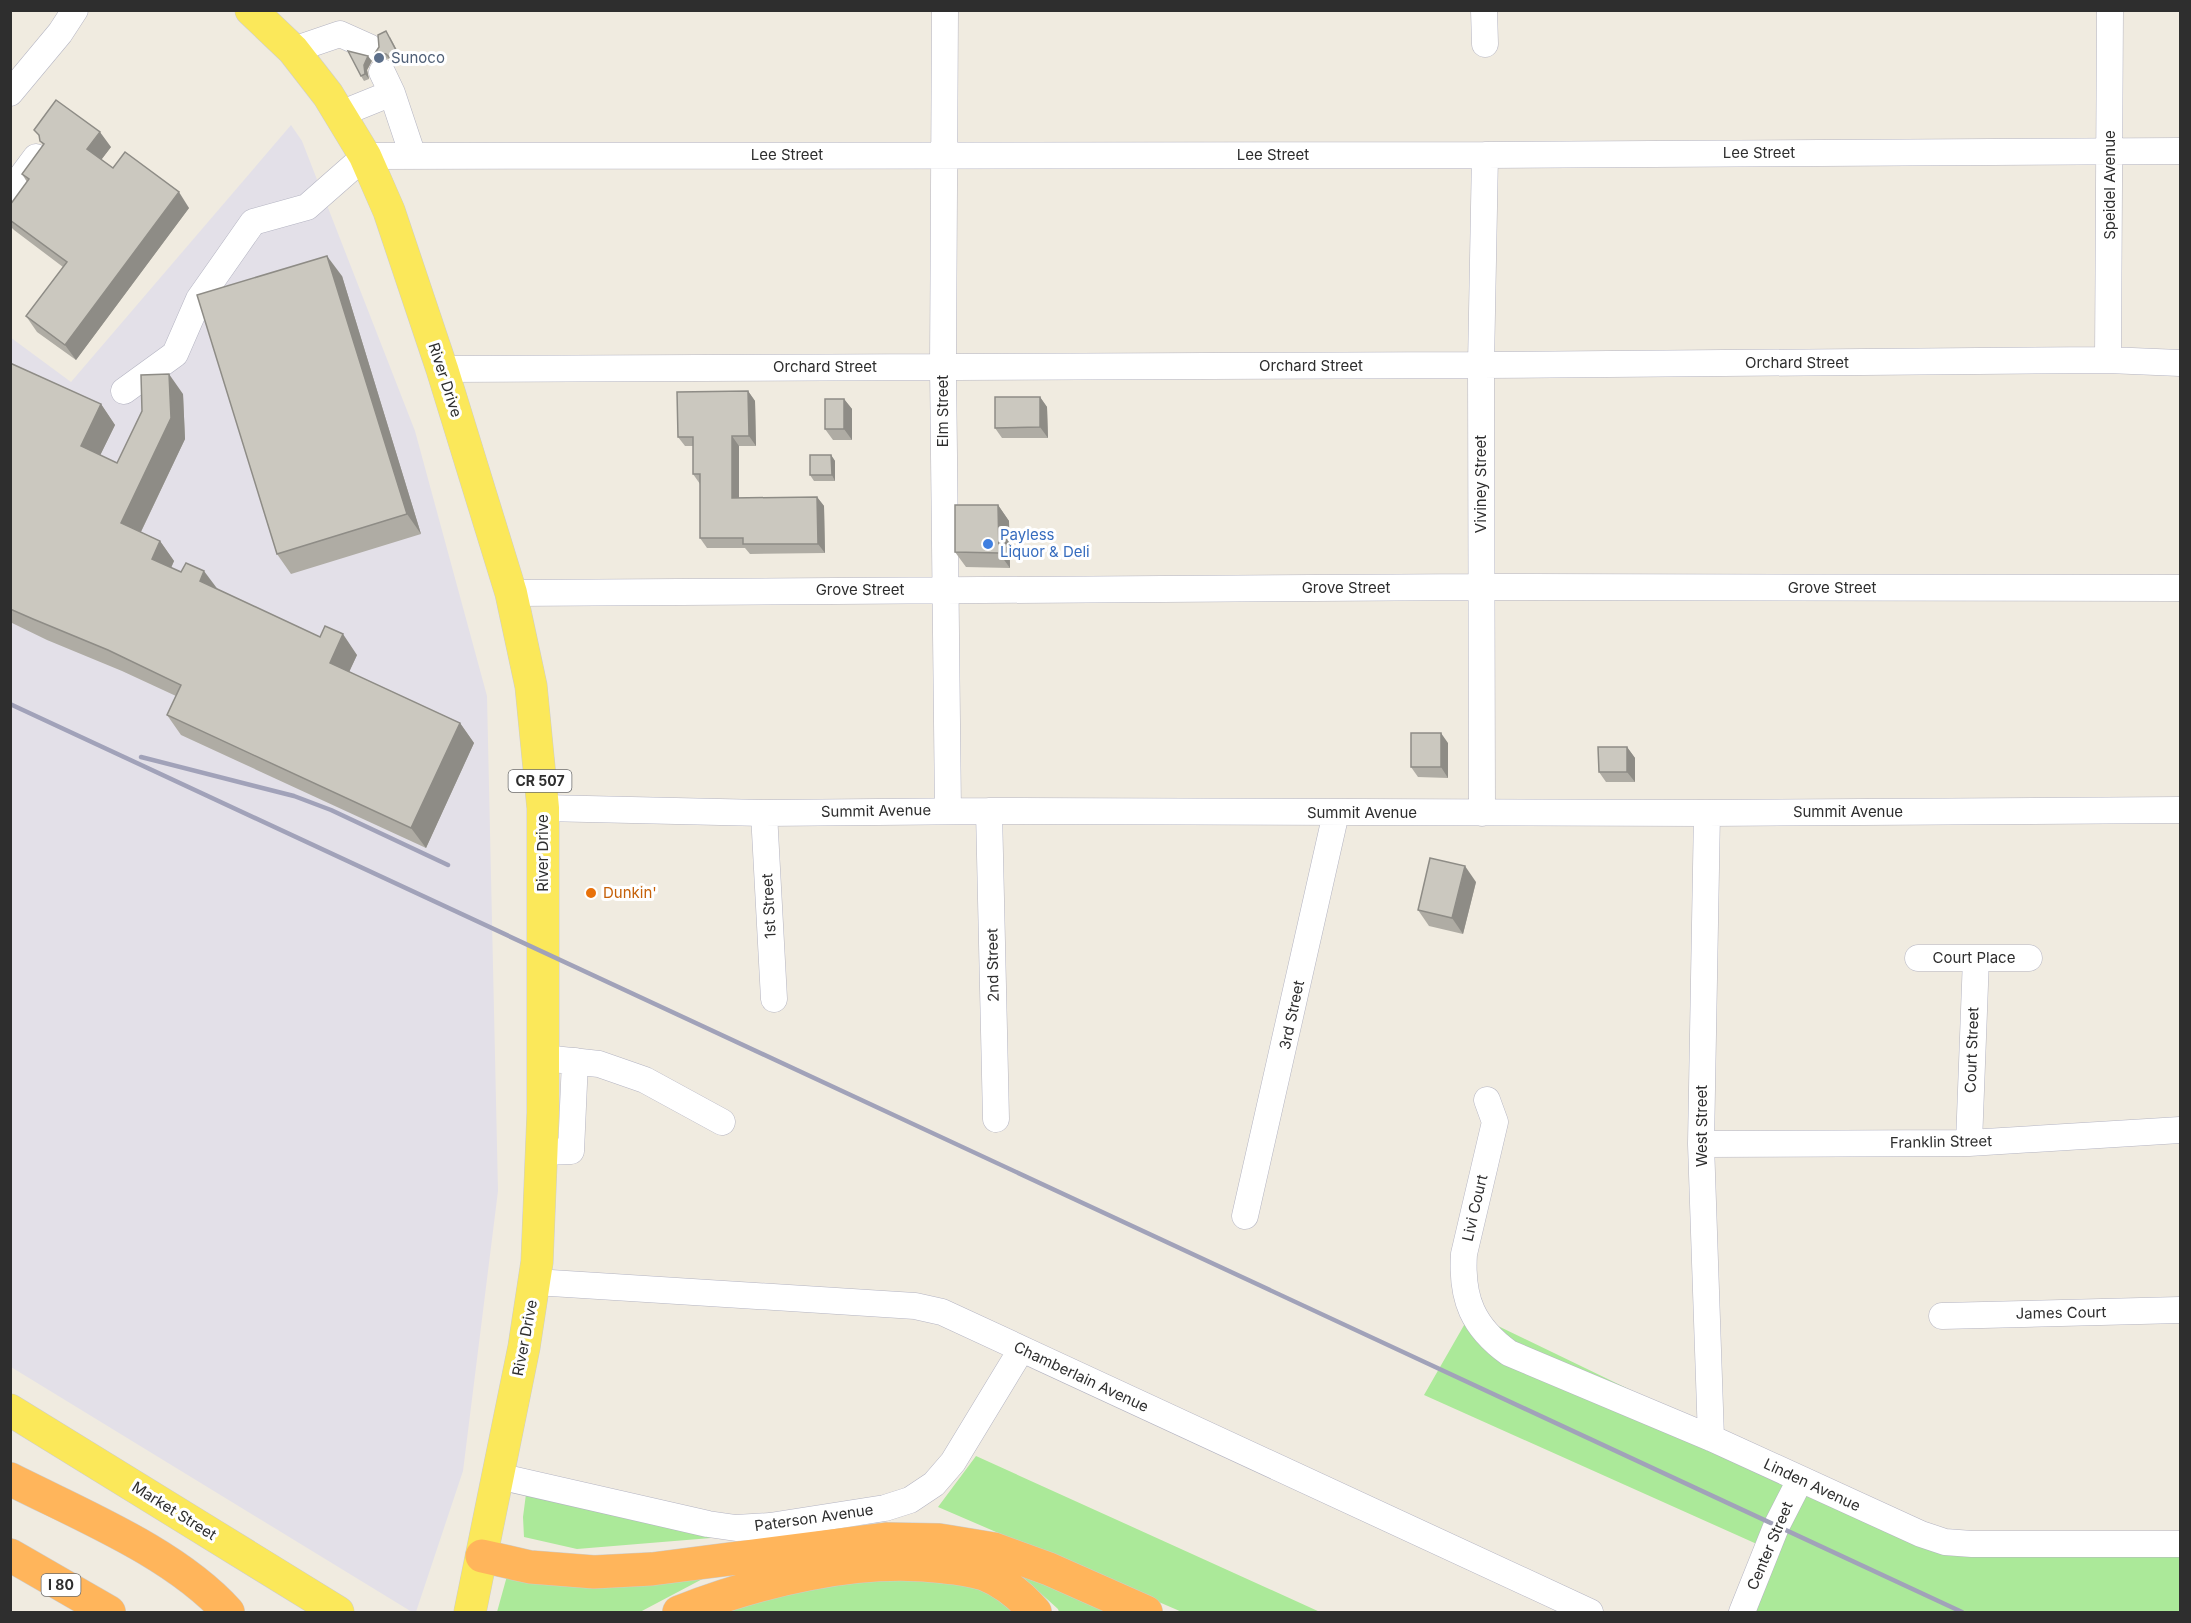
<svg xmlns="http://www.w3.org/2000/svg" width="2191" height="1623" viewBox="0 0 2191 1623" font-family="Inter,sans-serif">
<rect width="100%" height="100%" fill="#f0ebe0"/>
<path fill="#e3e0e8" d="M 291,125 L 302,141 L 415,431 L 487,696 L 498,1191 L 463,1471 L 416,1612 L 412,1612 L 11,1367 L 10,337 L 71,382 Z"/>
<path fill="#abe999" d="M 1471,1313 L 1943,1541 L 2180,1546 L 2180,1612 L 1742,1612 L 1768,1549 L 1424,1395 Z
M 976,1456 L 1320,1612 L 1182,1612 L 938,1507 Z
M 526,1494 L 723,1537 L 577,1549 L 524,1537 L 523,1517 Z
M 1005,1561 L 1132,1612 L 1059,1612 L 1058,1609 Z
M 943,1574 L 1002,1592 L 1020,1612 L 721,1612 L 760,1596 L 861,1576 Z
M 710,1575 L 640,1612 L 497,1612 L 507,1576 Z"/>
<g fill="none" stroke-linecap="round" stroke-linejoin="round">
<g stroke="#b4b4c2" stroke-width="27">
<path id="minor" d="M 945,10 L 943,367 L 948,811
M 1484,10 L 1485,44
M 293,50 L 340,34 L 369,47
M 382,72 L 392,93 L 413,156
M 10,93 L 60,33 L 75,10
M 340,114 L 392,93
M 10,192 L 36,157
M 2108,360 L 2110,10
M 442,369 L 1481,365 L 2108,360 L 2180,363
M 124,391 L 175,354 L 199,299 L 253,222 L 307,207 L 365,156 L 1485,155 L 2180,151
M 511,593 L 1482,587 L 2180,588
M 543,808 L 764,813 L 989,811 L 1707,813 L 2180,810
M 989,811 L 996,1119
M 764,813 L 774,999
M 1482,813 L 1481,365 L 1485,155
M 1707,813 L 1701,1144 L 1711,1438
M 1918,958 L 2029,958
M 544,1058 L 599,1064 L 645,1080 L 722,1122
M 1487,1100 L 1495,1122 L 1464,1254 C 1461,1299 1473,1327 1509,1353 L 1711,1438 L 1921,1534 L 1945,1542 L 1972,1544 L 2180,1544
M 1969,1143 L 1976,958
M 1701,1144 L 1969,1143 L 2180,1130
M 542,1152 L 571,1151 L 575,1061
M 1245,1216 L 1336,813
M 535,1282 L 915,1306 L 942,1312 L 1590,1612
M 1942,1316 L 2180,1310
M 498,1476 L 708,1524 L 736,1528 L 770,1526 L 885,1508 L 910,1500 L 934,1484 L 953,1462 L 1021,1350
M 1742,1612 L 1776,1527 L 1800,1480"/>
</g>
<g stroke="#cdcdcd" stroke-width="33">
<path id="major" d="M 251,10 L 293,50 L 328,95 L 365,156 L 389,211 L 442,369 L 511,593 L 531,686 L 543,808 L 543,1113 L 537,1262 L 524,1347 L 470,1612
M 10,1410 L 338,1612"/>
</g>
<g stroke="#cdcdcd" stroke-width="34">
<path id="highway" d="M 10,1479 C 81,1515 175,1553 228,1612
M 10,1555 L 109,1612
M 482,1556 L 530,1567 L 594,1572 L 652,1569 L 886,1539 L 939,1540 L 994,1549 L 1049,1569 L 1146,1612
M 679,1612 C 758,1581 859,1556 944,1567 C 957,1568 971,1570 984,1574 C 1004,1582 1021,1596 1035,1612"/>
</g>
<use href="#minor" stroke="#fff" stroke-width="26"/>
<use href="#major" stroke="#fbe85a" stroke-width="32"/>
<use href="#highway" stroke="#ffb55b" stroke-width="33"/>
<path stroke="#a1a2b9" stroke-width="4.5" d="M 10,704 L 1962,1612
M 141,757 L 294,796 L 331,810 L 448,865"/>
</g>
<path fill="#afaca4" d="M 390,37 L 403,61 L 395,65 L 390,59 L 379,58 L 375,53 Z
M 372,61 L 367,70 L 369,79 L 364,81 L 361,76 Z
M 34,130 L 111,147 L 101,160 L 113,168 L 189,208 L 76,360 L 37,332 L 26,316 L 63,267 L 14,230 L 10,226 L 10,205 L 27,182 L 22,174 L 43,145 L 40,141 L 39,136 Z
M 342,276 L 421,534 L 291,574 L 277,554 Z
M 10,363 L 101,404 L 115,425 L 100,455 L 117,463 L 183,394 L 185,439 L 141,532 L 160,541 L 174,561 L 171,568 L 357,655 L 349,672 L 460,723 L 474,743 L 426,848 L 181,735 L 167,715 L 176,696 L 122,671 L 47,640 L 10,622 Z
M 748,391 L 755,401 L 756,446 L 739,446 L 739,498 L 817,497 L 824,506 L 825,553 L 750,554 L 745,548 L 707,548 L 700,538 L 700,484 L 693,474 L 693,446 L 685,446 L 678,437 Z
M 1040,397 L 1047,407 L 1048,438 L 1002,438 L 995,428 Z
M 844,399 L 852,409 L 852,440 L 833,440 L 825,429 Z
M 831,455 L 835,461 L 835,481 L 814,481 L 810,475 Z
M 998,505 L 1009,521 L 1010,568 L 966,567 L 955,552 Z
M 1448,743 L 1448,778 L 1418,777 L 1411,767 Z
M 1627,747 L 1635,758 L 1635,782 L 1606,782 L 1599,772 Z
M 1476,882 L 1463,934 L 1429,926 L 1418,910 Z"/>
<path fill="#8e8c86" d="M 368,56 L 372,61 L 367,70 L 369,79 L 365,74 L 364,65 Z
M 100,132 L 111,147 L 98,164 L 87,149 Z
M 179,192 L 189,208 L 76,360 L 65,345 Z
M 327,256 L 342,276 L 421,534 L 407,514 Z
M 169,374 L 183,394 L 185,439 L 135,544 L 121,523 Z
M 748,391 L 755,401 L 756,446 L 749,436 Z
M 1040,397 L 1047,407 L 1048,438 L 1040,427 Z
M 844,399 L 852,409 L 852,440 L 844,429 Z
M 101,404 L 115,425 L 95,466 L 81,446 Z
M 732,436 L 739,446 L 739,507 L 732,498 Z
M 831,455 L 835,461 L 835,481 L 832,475 Z
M 817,497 L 824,506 L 825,553 L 818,544 Z
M 998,505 L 1009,521 L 1010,568 L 999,553 Z
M 160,541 L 174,561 L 166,579 L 152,559 Z
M 204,571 L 219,591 L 200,581 Z
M 343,634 L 357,655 L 344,683 L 330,663 Z
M 460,723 L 474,743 L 426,848 L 411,828 Z
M 1441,733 L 1448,743 L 1448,778 L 1441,767 Z
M 1627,747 L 1635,758 L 1635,782 L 1627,772 Z
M 1465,866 L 1476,882 L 1463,934 L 1452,918 Z"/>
<path fill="#cbc8bf" stroke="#8e8c86" stroke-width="1.5" d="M 386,31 L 399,56 L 392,60 L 386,54 L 375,53 L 379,47 L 378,35 Z
M 348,51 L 368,56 L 364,65 L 365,74 L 361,76 Z
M 56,100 L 100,132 L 87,149 L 113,168 L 125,152 L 179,192 L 65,345 L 26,316 L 67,262 L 10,220 L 10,205 L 29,179 L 22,174 L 44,144 L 40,141 L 39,135 L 34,130 Z
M 327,256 L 407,514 L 277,554 L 197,295 Z
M 10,363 L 101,404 L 81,446 L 117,463 L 142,411 L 141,375 L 169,374 L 171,418 L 121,523 L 160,541 L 152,559 L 181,572 L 186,563 L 204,571 L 200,581 L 320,637 L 325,626 L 343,634 L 330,663 L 460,723 L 411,828 L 167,715 L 181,685 L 108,650 L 33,619 L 10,609 Z
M 748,391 L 749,436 L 732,436 L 732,498 L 817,497 L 818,544 L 743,544 L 743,538 L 700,538 L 700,474 L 693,474 L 693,437 L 678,437 L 677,392 Z
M 995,397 L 1040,397 L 1040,427 L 995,428 Z
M 825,399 L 844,399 L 844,429 L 825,429 Z
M 810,455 L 831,455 L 832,475 L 810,475 Z
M 955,505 L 998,505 L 999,553 L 955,552 Z
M 1411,733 L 1441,733 L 1441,767 L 1411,767 Z
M 1598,747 L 1627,747 L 1627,772 L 1599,772 Z
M 1430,858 L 1465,866 L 1452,918 L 1418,910 Z"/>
<circle fill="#5c6f8a" stroke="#fff" stroke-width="2" cx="379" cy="58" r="6"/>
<circle fill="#3f7fe0" stroke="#fff" stroke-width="2" cx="988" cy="544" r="6"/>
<circle fill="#e8710a" stroke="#fff" stroke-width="2" cx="591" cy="893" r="6"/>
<g text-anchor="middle" stroke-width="6" stroke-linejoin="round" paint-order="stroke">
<g fill="#fff" stroke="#6d6d6d" stroke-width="1.5">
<rect x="508.5" y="770" width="63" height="22" rx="4.5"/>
<rect x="41.5" y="1574" width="39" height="22" rx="4.5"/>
</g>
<g font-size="14" font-weight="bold" fill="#2e2e2e">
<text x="540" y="786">CR 507</text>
<text x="61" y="1590">I 80</text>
</g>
<g font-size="15" fill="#4e5e75" stroke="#fff" text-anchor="start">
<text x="391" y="63">Sunoco</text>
</g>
<g font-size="15" fill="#2e2e2e" stroke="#fff">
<text x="1759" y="158">Lee Street</text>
<text x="787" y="160">Lee Street</text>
<text x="1273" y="160">Lee Street</text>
<text transform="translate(2110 185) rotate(-90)" y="5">Speidel Avenue</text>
<text x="1797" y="368">Orchard Street</text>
<text x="1311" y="371">Orchard Street</text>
<text x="825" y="372">Orchard Street</text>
<text transform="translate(445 380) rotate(72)" y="5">River Drive</text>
<text transform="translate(943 411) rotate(-90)" y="5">Elm Street</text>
<text transform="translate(1481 484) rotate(-90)" y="5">Viviney Street</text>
<text x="1346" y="593">Grove Street</text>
<text x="1832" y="593">Grove Street</text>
<text x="860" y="595">Grove Street</text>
<text transform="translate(876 811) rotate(-1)" y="5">Summit Avenue</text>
<text x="1848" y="817">Summit Avenue</text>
<text x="1362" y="818">Summit Avenue</text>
<text transform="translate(543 853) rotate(-90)" y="5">River Drive</text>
<text transform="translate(769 906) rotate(-93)" y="5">1st Street</text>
<text x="1974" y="963">Court Place</text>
<text transform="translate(993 965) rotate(-91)" y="5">2nd Street</text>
<text transform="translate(1292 1015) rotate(-78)" y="5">3rd Street</text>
<text transform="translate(1972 1050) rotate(-88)" y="5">Court Street</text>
<text transform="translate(1702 1126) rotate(-90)" y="5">West Street</text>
<text transform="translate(1941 1142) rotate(-1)" y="5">Franklin Street</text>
<text transform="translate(1475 1208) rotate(-77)" y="5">Livi Court</text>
<text transform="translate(2061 1313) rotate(-1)" y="5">James Court</text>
<text transform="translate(525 1338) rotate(-79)" y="5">River Drive</text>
<text transform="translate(1081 1377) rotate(25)" y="5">Chamberlain Avenue</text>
<text transform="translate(1812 1485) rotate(25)" y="5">Linden Avenue</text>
<text transform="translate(174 1511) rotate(32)" y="5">Market Street</text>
<text transform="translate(814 1518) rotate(-8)" y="5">Paterson Avenue</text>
<text transform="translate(1770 1546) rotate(-67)" y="5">Center Street</text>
</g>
<g font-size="15" fill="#366cbe" stroke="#fff" text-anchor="start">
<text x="1000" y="540">Payless<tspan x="1000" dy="17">Liquor &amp; Deli</tspan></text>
</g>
<g font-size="15" fill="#c56008" stroke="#fff" text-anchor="start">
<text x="603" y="898">Dunkin'</text>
</g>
</g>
<rect width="2191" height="1623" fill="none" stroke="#2e2e2e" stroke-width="24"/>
</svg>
